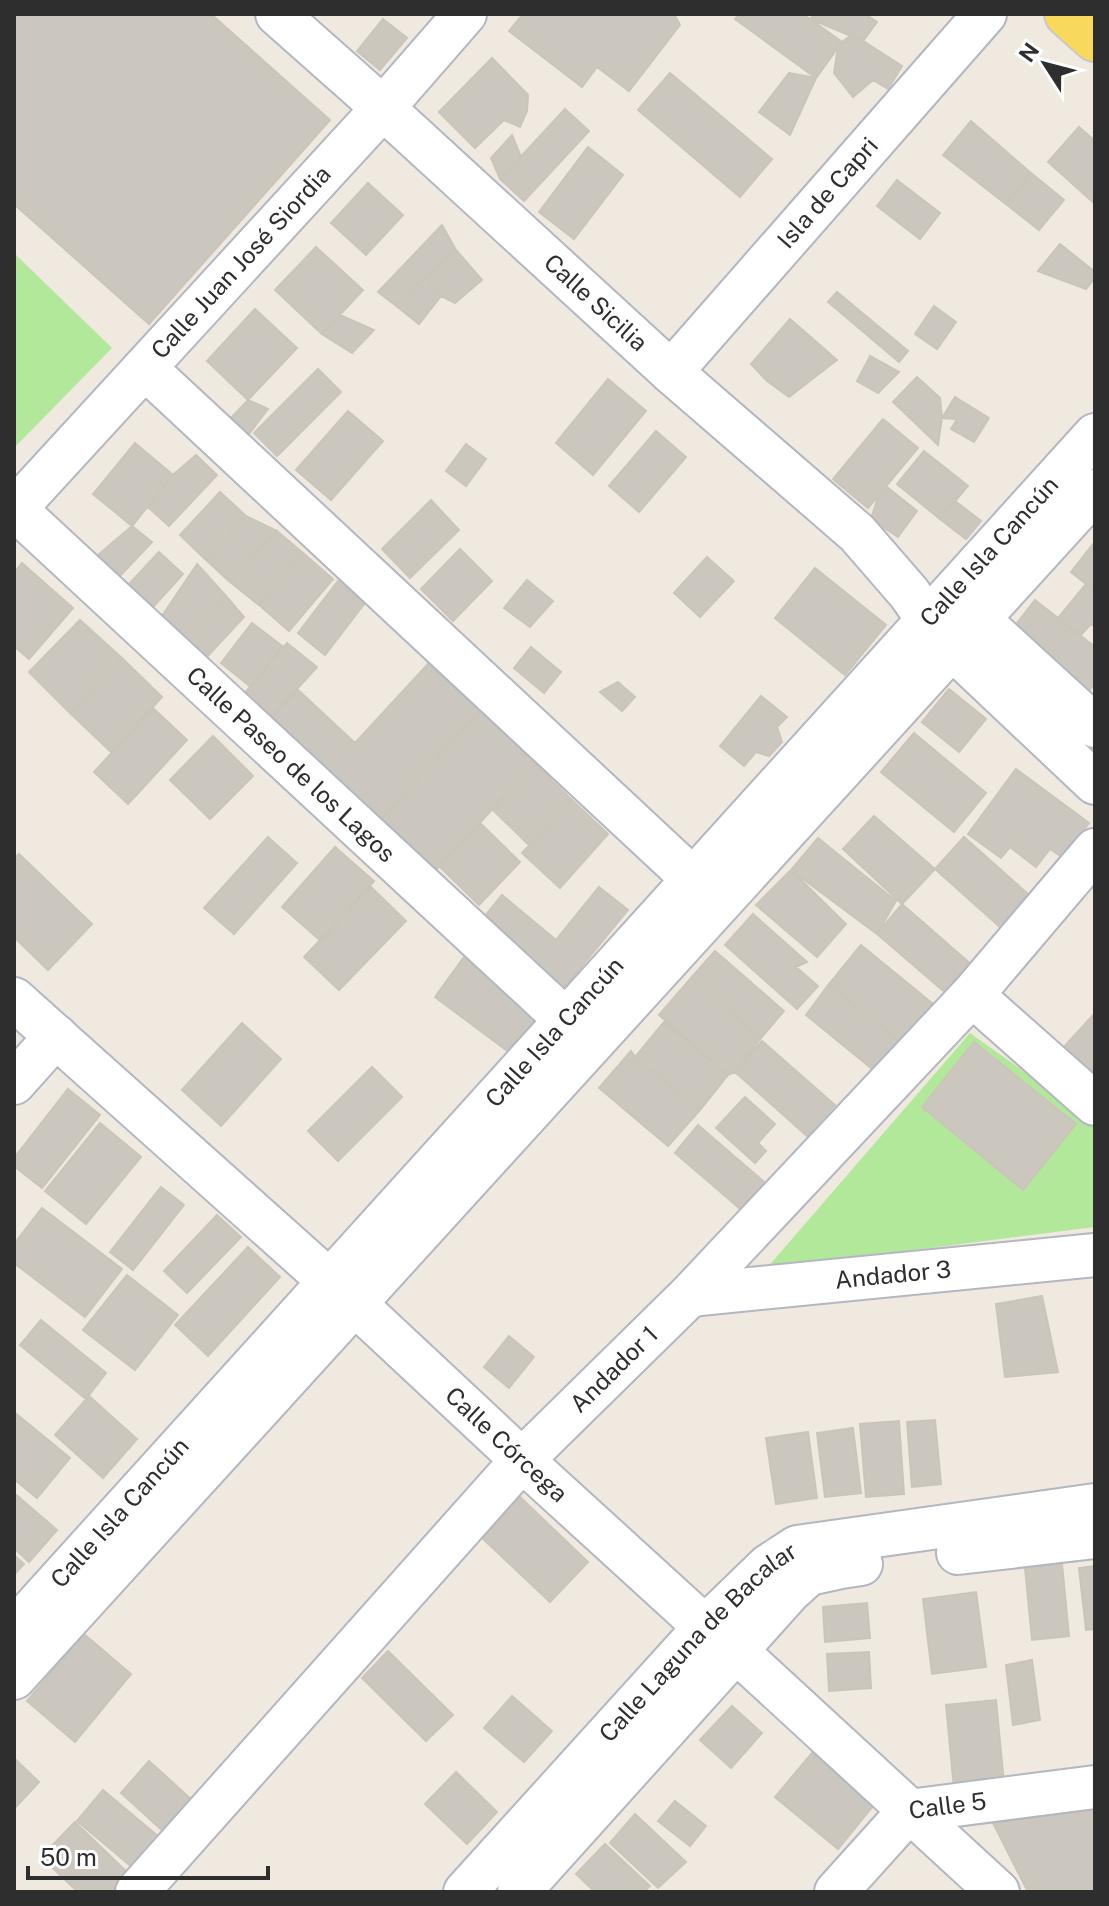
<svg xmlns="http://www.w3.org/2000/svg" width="1109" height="1906" viewBox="0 0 1109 1906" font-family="'Public Sans',sans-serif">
<rect width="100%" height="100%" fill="#efe9e0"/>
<path fill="#b2e89a" d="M 14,253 L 112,348 L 14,448 Z
M 970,1033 L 1095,1122 L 1095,1227 L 766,1269 Z"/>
<path fill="#cbc7be" stroke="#cbc5b9" stroke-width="2" d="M 16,14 L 211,14 L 330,120 L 149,324 L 14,204 L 14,16 Z
M 523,14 L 674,14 L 680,25 L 629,91 L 597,67 L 582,87 L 509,31 Z
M 739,14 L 803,14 L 842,42 L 816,78 L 735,19 Z
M 815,14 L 865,14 L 877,22 L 863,41 L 810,19 Z
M 383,19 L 407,38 L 380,70 L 357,51 Z
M 851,36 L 863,41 L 902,66 L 888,89 L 873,80 L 853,97 L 834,73 L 837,53 L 842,42 Z
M 492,58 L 528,95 L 527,111 L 520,127 L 504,120 L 475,148 L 439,112 Z
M 670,73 L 772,159 L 740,197 L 638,110 Z
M 789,73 L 816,78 L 790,135 L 759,112 Z
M 565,109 L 589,131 L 524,201 L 500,179 Z
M 971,121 L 1031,173 L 1006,204 L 943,155 Z
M 1079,127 L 1095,141 L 1095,204 L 1048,162 Z
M 512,135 L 521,157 L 500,179 L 491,158 Z
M 588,147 L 623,175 L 574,239 L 539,212 Z
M 1031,173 L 1064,200 L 1039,230 L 1006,204 Z
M 897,180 L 940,213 L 920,239 L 877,206 Z
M 368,183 L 403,215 L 366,255 L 331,223 Z
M 442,225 L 456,250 L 395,305 L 378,292 Z
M 1060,244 L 1095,272 L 1095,278 L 1086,289 L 1038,271 Z
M 316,247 L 363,290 L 322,334 L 275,290 Z
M 456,250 L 482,280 L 455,303 L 441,296 L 425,277 Z
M 425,277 L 441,296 L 419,324 L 395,305 Z
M 837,292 L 908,351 L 899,362 L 828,302 Z
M 934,306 L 956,322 L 937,349 L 915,334 Z
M 255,309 L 297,348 L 248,400 L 207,361 Z
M 340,315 L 374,330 L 352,353 L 322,334 Z
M 790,319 L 837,360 L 789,397 L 767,381 L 751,364 Z
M 870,356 L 899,372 L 878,393 L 857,381 Z
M 318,369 L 341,392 L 277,456 L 254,433 Z
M 917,377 L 940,398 L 942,418 L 938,445 L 893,402 Z
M 608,379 L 646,411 L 593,475 L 556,443 Z
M 955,397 L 989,418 L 974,442 L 951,429 L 957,419 L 942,418 Z
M 248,400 L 268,409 L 249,434 L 229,420 Z
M 348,411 L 383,441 L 331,500 L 296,470 Z
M 883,419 L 918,448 L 868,508 L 833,479 Z
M 656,431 L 686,457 L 639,512 L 609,486 Z
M 135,443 L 173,475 L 132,526 L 93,494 Z
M 466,444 L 486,459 L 466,486 L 446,471 Z
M 924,451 L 968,486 L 940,519 L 897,484 Z
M 196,455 L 217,475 L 169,526 L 148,507 L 173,475 Z
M 887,487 L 917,511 L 898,537 L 871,519 L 878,497 Z
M 220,492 L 246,516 L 206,560 L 180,535 Z
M 431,500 L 459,530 L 410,578 L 382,549 Z
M 955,501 L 981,521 L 966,539 L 940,519 Z
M 246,516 L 277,531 L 230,582 L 206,560 Z
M 132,526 L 152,542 L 120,576 L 98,555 Z
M 277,531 L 303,553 L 259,605 L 230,582 Z
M 1093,544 L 1095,545 L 1095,591 L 1071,572 Z
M 460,549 L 492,581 L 453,621 L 421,589 Z
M 159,552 L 183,574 L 153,607 L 129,584 Z
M 303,553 L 333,579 L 289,631 L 259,605 Z
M 707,557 L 734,581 L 700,617 L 674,593 Z
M 22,563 L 73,608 L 29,659 L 14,646 L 14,573 Z
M 197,564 L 226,596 L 181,637 L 162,616 Z
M 815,568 L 886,625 L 845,675 L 775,618 Z
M 527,580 L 553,601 L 530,627 L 504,608 Z
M 338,581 L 365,603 L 325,655 L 298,633 Z
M 1086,584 L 1095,591 L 1095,627 L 1091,624 L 1080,636 L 1058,618 Z
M 226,596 L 244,617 L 204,660 L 181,637 Z
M 1035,600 L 1095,647 L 1095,683 L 1085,696 L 1007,636 Z
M 80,620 L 122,658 L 70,713 L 29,672 Z
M 252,623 L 282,646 L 251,687 L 221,663 Z
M 287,643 L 317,667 L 264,725 L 239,700 Z
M 531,647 L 561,672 L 544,693 L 514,668 Z
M 122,658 L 162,697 L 111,752 L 70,713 Z
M 428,664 L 480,711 L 375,826 L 264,725 L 298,690 L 355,743 Z
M 618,682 L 635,697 L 622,711 L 600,692 Z
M 949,689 L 986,719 L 959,752 L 922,722 Z
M 761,696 L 787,717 L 777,727 L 782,742 L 769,756 L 756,752 L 744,766 L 720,746 Z
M 153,708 L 187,740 L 128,804 L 94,772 Z
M 480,711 L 535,764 L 439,866 L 431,877 L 375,826 Z
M 914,733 L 986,793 L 954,832 L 881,772 Z
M 213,736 L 253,776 L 210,819 L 170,780 Z
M 535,764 L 572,800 L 529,845 L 492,809 Z
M 1016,769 L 1089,823 L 1063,858 L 1050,849 L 1036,867 L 1010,847 L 1001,858 L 968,834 Z
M 572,800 L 608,834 L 560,888 L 522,853 Z
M 874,816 L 935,869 L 902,904 L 843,849 Z
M 480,823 L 520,862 L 479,905 L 439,866 Z
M 268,837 L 297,863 L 234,934 L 204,908 Z
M 964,837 L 1028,894 L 1000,927 L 935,869 Z
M 818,838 L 896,901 L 877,934 L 791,870 Z
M 335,847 L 374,881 L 321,941 L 282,907 Z
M 19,854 L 92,924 L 48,970 L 14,937 L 14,859 Z
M 791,870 L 846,924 L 817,957 L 756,905 Z
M 371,887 L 406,921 L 339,990 L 304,957 Z
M 599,887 L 628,910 L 563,989 L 480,922 L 502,895 L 556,940 Z
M 902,904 L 972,965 L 947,994 L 877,934 Z
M 753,914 L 807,962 L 796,967 L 818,986 L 797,1009 L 725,945 Z
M 861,945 L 933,1004 L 901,1043 L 829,984 Z
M 715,951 L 784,1011 L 761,1038 L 691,978 Z
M 464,957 L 539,1014 L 510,1053 L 435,997 Z
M 691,978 L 761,1038 L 735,1072 L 728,1075 L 659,1015 Z
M 829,984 L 901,1043 L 876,1072 L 806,1015 Z
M 1095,1013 L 1095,1077 L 1063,1048 Z
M 664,1022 L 728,1075 L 700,1110 L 635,1057 Z
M 242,1023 L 281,1059 L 221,1126 L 182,1090 Z
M 762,1041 L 835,1105 L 807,1136 L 735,1072 Z
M 974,1042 L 1076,1124 L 1023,1190 L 922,1107 Z
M 631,1051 L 635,1057 L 700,1110 L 668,1146 L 599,1088 Z
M 372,1067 L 402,1097 L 338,1161 L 308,1131 Z
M 68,1089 L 100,1115 L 42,1188 L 14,1166 L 14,1158 Z
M 745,1097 L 775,1124 L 758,1143 L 766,1151 L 755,1163 L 716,1128 Z
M 100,1123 L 141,1157 L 86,1224 L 45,1191 Z
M 698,1125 L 769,1186 L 745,1213 L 675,1153 Z
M 161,1187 L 184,1205 L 133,1270 L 110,1252 Z
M 42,1208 L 122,1269 L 85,1317 L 14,1263 L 14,1244 Z
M 217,1215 L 241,1237 L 187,1293 L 164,1271 Z
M 248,1247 L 280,1277 L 208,1356 L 175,1325 Z
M 127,1275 L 178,1315 L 135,1370 L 83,1330 Z
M 1042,1296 L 1058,1372 L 1005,1377 L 996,1304 Z
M 41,1320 L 106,1373 L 86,1399 L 20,1345 Z
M 509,1336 L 534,1357 L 509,1388 L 484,1367 Z
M 89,1396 L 137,1439 L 103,1478 L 55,1435 Z
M 14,1412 L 70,1458 L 37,1498 L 14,1479 Z
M 935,1420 L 941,1484 L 912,1487 L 907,1422 Z
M 899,1421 L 904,1494 L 866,1497 L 860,1424 Z
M 853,1428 L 861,1493 L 825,1497 L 817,1433 Z
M 808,1432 L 817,1498 L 776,1504 L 766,1438 Z
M 14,1493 L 57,1530 L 29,1562 L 14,1548 Z
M 520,1497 L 588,1562 L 550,1602 L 481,1537 Z
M 14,1555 L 24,1564 L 14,1575 Z
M 1062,1564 L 1069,1636 L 1032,1640 L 1025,1568 Z
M 1095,1566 L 1095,1629 L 1086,1630 L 1079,1568 Z
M 976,1592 L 986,1667 L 932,1674 L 923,1599 Z
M 867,1603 L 870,1638 L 825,1642 L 823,1607 Z
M 84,1634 L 131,1674 L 75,1742 L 27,1701 Z
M 388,1651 L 453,1715 L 426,1741 L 362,1678 Z
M 869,1652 L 871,1688 L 829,1691 L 827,1654 Z
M 1032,1660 L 1040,1720 L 1013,1725 L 1006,1665 Z
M 512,1696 L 552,1731 L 524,1762 L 484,1728 Z
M 996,1700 L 1004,1783 L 954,1789 L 946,1705 Z
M 732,1706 L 762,1733 L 731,1768 L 700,1740 Z
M 812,1753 L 874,1805 L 838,1849 L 775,1797 Z
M 14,1758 L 39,1782 L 14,1809 Z
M 149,1761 L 192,1800 L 164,1832 L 121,1793 Z
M 456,1772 L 497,1812 L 467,1844 L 425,1804 Z
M 103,1790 L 158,1836 L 132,1867 L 77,1821 Z
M 675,1801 L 706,1826 L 690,1846 L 658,1821 Z
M 1095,1803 L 1095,1892 L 1028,1892 L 989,1815 Z
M 635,1814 L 686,1862 L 658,1888 L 610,1843 Z
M 75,1822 L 129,1874 L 112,1892 L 78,1892 L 41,1857 Z
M 605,1844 L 650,1886 L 644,1892 L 595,1892 L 576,1874 Z"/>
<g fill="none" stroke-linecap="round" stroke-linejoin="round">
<g stroke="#b4b6c1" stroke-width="46">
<g id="minor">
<path id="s1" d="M 277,14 L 383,108 L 671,372 L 857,533 L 909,593 L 928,620 L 952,648 L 1095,783"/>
<path d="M 145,368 L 693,879"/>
<path id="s2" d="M 671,372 L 985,14"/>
<path id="s3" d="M 15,509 L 566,1020 L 585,1040"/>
<path id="s4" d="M 14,510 L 383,108 L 465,14"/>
<path d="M 951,610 L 978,619 L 1095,726"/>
<path d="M 972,995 L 1095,1104"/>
<path id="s5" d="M 14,999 L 355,1304 L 522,1460 L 705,1627 L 735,1650 L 998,1892"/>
<path d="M 14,1083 L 56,1036"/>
<path id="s6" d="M 690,1295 L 1095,1255"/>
<path d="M 958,1553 L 1095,1537"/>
<path id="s7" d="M 14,1630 L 1095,435"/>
<path d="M 14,1678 L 1095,491"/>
<path id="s8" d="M 137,1892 L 522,1460 L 690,1295 L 972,995 L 1095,850"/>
<path id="s9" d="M 465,1892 L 705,1627 L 768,1566 L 797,1547 L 1095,1505"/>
<path d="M 519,1892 L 789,1592 L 809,1574 L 841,1567 L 861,1564"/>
<path id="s10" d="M 836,1892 L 909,1811 L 1095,1787"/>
</g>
</g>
<g stroke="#c9c9c9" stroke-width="48">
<path id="major" d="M 1067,14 L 1095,39"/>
</g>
<use href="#minor" stroke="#fff" stroke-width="42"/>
<use href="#major" stroke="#f8d95c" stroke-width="44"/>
</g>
<g text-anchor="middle" stroke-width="6" stroke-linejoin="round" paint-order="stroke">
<g font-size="24" fill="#2e2e2e" stroke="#fff">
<text dy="8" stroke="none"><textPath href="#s2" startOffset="238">Isla de Capri</textPath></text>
<text dy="8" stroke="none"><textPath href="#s4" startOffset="336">Calle Juan José Siordia</textPath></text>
<text dy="8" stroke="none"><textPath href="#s1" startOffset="430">Calle Sicilia</textPath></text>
<text dy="8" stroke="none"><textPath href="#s7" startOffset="1454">Calle Isla Cancún</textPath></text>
<text dy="8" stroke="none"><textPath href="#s3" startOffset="376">Calle Paseo de los Lagos</textPath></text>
<text dy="8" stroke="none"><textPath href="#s7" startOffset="806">Calle Isla Cancún</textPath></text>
<text dy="8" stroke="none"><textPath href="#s6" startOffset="204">Andador 3</textPath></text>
<text dy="8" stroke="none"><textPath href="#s8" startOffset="708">Andador 1</textPath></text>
<text dy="8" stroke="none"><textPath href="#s5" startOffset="664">Calle Córcega</textPath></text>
<text dy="8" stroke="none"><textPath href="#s7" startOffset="158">Calle Isla Cancún</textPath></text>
<text dy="8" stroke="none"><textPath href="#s9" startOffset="342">Calle Laguna de Bacalar</textPath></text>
<text dy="8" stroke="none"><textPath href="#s10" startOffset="148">Calle 5</textPath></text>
</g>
</g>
<rect width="1109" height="1906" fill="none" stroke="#2e2e2e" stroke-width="32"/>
<g transform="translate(1045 64) rotate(306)" stroke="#ffffff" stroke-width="6" paint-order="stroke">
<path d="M0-6L14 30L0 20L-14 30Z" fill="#2e2e2e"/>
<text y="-12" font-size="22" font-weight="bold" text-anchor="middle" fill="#2e2e2e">N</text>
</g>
<path d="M28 1866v12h240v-12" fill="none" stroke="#2e2e2e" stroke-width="4"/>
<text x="40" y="1866" font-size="24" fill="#2e2e2e" stroke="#ffffff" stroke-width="6" paint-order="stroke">50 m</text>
</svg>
